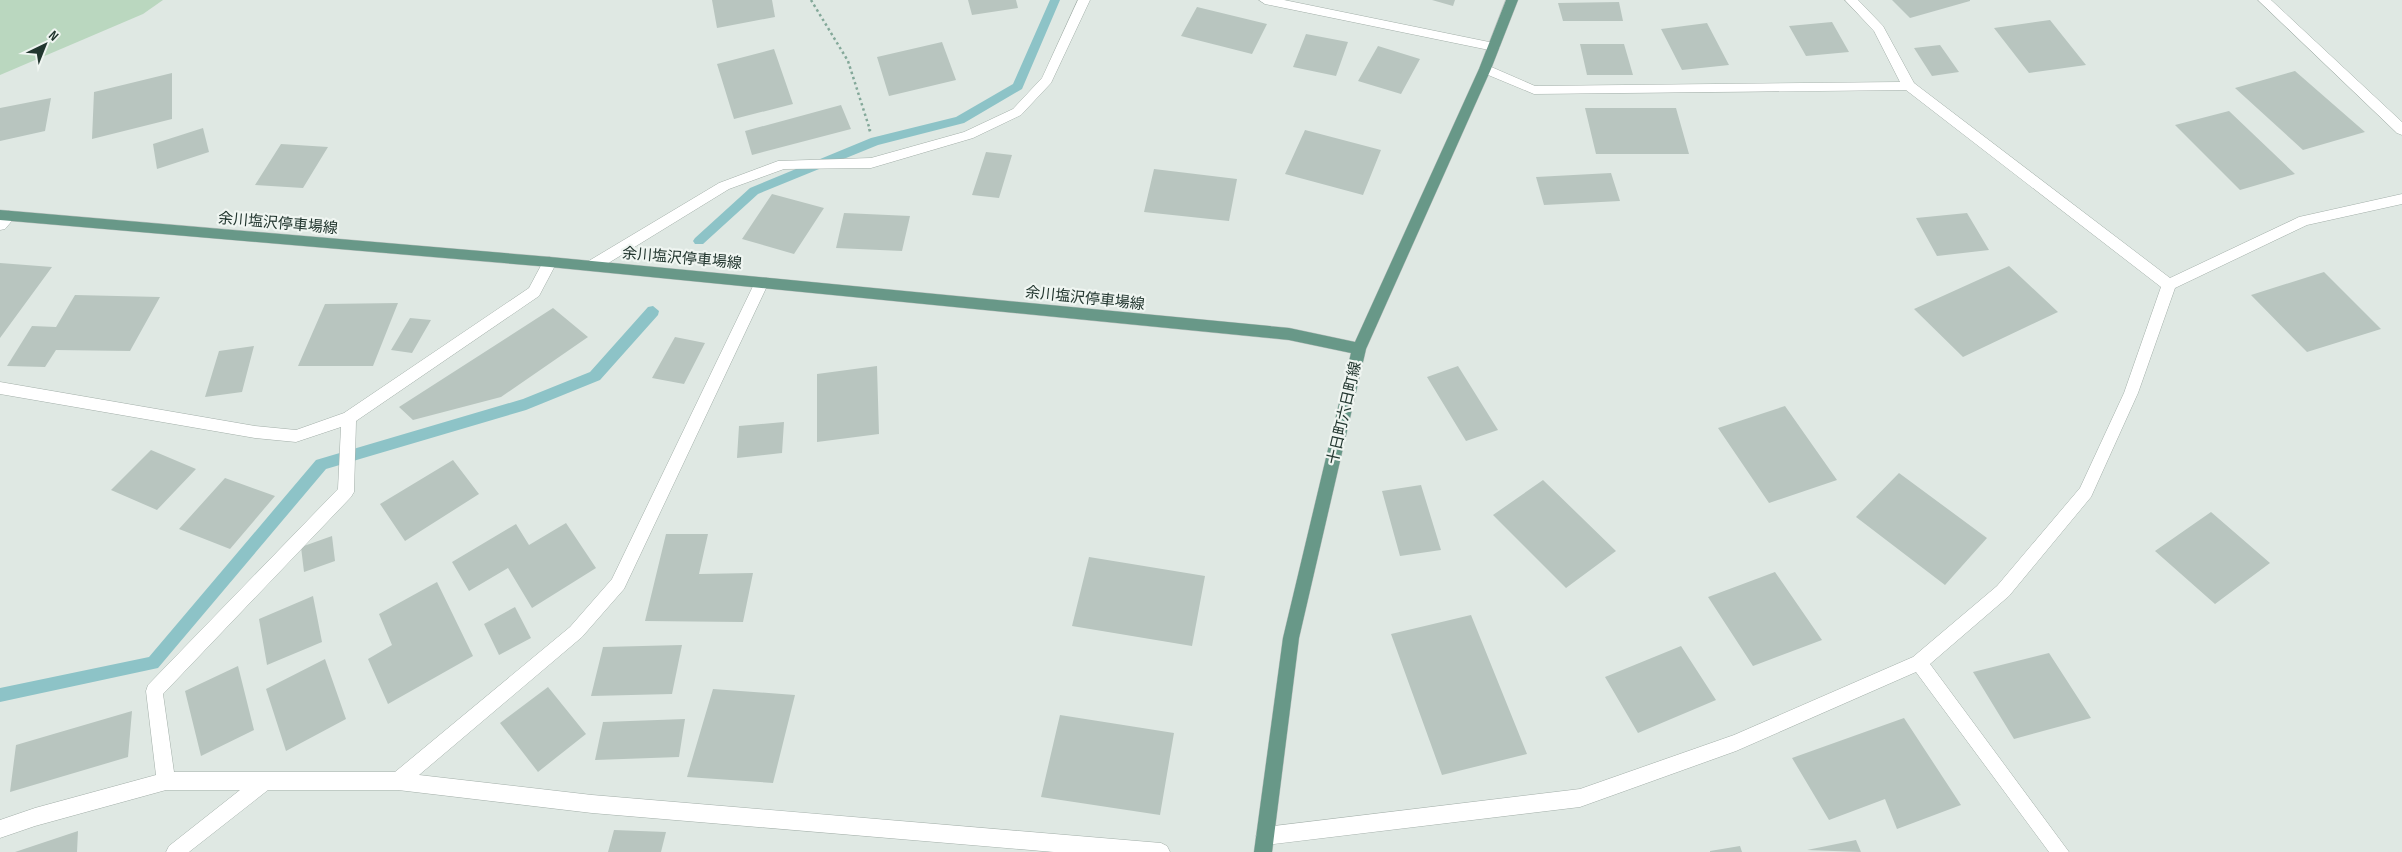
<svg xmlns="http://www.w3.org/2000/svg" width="2402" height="852" viewBox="0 0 2402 852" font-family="'Sofia Sans Condensed','Noto Sans JP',sans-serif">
<rect width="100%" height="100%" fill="#dfe8e3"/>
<path fill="#bad7bf" d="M 0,0 L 163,0 L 143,14 L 0,75 Z"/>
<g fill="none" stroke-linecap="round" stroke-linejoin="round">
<path fill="#8dc3c7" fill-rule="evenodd" d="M 1050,0 L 1060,0 L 1022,89 L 964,123 L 878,145 L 758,194 L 703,244 L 695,244 L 693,241 L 695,238 L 750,188 L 871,138 L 956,117 L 1013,84 Z
M 653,306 L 659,311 L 658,315 L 600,380 L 526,410 L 326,469 L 158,668 L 0,702 L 0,688 L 149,657 L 316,460 L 523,399 L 590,372 L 648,307 Z"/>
</g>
<path fill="#b8c5bf" d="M 712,0 L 772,0 L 775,17 L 717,28 Z
M 968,0 L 1016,0 L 1018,8 L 972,15 Z
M 1432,0 L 1455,0 L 1453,6 Z
M 1892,0 L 1970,0 L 1970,1 L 1910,18 Z
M 1619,2 L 1623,21 L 1563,21 L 1558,3 Z
M 1197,7 L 1267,24 L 1252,54 L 1181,36 Z
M 2050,20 L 2086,65 L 2029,73 L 1994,28 Z
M 1832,22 L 1849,52 L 1806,56 L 1789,26 Z
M 1707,23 L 1729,65 L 1682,70 L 1661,29 Z
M 1306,34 L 1348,42 L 1336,76 L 1293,67 Z
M 942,42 L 956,80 L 889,96 L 877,57 Z
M 1580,44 L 1624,44 L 1633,75 L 1587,75 Z
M 1940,45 L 1959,72 L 1932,76 L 1914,48 Z
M 1378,46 L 1420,59 L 1401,94 L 1358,81 Z
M 774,49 L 793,104 L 734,119 L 717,64 Z
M 2295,71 L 2365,132 L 2303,150 L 2235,88 Z
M 172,73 L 172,119 L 92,139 L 94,92 Z
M 51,98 L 45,131 L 0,141 L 0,108 Z
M 841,105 L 851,129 L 752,155 L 745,131 Z
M 1585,108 L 1676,108 L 1689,154 L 1596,154 Z
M 2229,111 L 2295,174 L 2240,190 L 2175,125 Z
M 203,128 L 209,152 L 157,169 L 153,144 Z
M 1305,130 L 1381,150 L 1363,195 L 1285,174 Z
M 281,144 L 328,147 L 303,188 L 255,185 Z
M 986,152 L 1012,155 L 999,198 L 972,195 Z
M 1154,169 L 1237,179 L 1229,221 L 1144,212 Z
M 1611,173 L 1620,201 L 1544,205 L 1536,177 Z
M 772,194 L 824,208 L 794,254 L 742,239 Z
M 844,213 L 910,216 L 902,251 L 836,248 Z
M 1967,213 L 1989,250 L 1937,256 L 1916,218 Z
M 0,263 L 52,267 L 0,338 Z
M 2009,266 L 2058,312 L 1963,357 L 1914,309 Z
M 2324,272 L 2381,329 L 2307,352 L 2251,295 Z
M 75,295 L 160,297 L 130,351 L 56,350 L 45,367 L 7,366 L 32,326 L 56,327 Z
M 398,303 L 373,366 L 298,366 L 325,304 Z
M 553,308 L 588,337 L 501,397 L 413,420 L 399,407 Z
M 410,318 L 431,320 L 412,353 L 391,350 Z
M 675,337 L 705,343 L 684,384 L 652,378 Z
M 254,346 L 242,392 L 205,397 L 219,351 Z
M 877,366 L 879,434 L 817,442 L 817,374 Z
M 1458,366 L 1498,430 L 1466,441 L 1427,377 Z
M 1785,406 L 1837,480 L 1769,503 L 1718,428 Z
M 784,422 L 782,453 L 737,458 L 739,426 Z
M 151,450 L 196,469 L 157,510 L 111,490 Z
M 453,460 L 479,494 L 405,541 L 380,504 Z
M 1899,473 L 1987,538 L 1945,585 L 1856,517 Z
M 225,478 L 275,496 L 230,549 L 179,529 Z
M 1543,480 L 1616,551 L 1566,588 L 1493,515 Z
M 1421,485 L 1441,550 L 1400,556 L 1382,491 Z
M 2211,512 L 2270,563 L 2215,604 L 2155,551 Z
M 566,523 L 596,568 L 532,608 L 508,568 L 469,591 L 452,562 L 516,524 L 529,545 Z
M 666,534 L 708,534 L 699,574 L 753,573 L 743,622 L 645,621 Z
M 332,536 L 335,561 L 304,572 L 301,547 Z
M 1089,557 L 1205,576 L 1192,646 L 1072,626 Z
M 1775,572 L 1822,640 L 1753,666 L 1708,597 Z
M 437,582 L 473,656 L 388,704 L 368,659 L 392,645 L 379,614 Z
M 313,596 L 322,642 L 267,665 L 259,619 Z
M 515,607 L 531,638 L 499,655 L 484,624 Z
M 1471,615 L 1527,754 L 1442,775 L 1391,634 Z
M 682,645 L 672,694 L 591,696 L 603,647 Z
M 1681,646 L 1716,700 L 1638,733 L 1605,677 Z
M 2049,653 L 2091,718 L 2014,739 L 1973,672 Z
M 325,659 L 346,719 L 286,751 L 266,689 Z
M 238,666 L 254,730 L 201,756 L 185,691 Z
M 548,687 L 586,734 L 538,772 L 500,723 Z
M 713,689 L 795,695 L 773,783 L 687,777 Z
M 132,711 L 128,757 L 10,792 L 16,745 Z
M 1060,715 L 1174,733 L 1160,815 L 1041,797 Z
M 1904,718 L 1961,805 L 1897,829 L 1885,799 L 1829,820 L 1792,758 Z
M 685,719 L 679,757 L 595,760 L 603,722 Z
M 614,830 L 666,832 L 661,852 L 608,852 Z
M 78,831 L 77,852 L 15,852 Z
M 1856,840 L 1861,852 L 1807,850 Z
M 1740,846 L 1742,852 L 1710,852 L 1710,851 Z"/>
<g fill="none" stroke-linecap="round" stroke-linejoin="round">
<g stroke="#a3afa9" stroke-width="1">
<path id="minor" d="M 1078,0 L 1090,0 L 1051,83 L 1021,115 L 973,138 L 871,168 L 784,169 L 729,189 L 597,270 L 587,270 L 585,266 L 587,262 L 719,183 L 778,161 L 871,158 L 964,132 L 1013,109 L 1042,78 Z
M 1259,0 L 1284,0 L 1494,43 L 1500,47 L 1494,51 L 1265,4 Z
M 1845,0 L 1858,0 L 1883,26 L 1914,83 L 2170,278 L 2299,217 L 2402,194 L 2402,204 L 2307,225 L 2175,288 L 2138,393 L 2091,497 L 2009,596 L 1930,664 L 2069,852 L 2049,852 L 1916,672 L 1736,751 L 1580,807 L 1265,845 L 1259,842 L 1256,836 L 1259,830 L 1265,827 L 1580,789 L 1734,735 L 1913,657 L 1997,586 L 2080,488 L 2124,393 L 2161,287 L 1906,90 L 1534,94 L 1481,72 L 1479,69 L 1485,65 L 1489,66 L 1535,86 L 1900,82 L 1874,31 Z
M 2258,0 L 2271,0 L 2402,122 L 2402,135 L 2397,133 Z
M 9,211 L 16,216 L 5,229 L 0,230 L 0,217 Z
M 550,257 L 557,262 L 539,296 L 356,421 L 354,492 L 351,497 L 163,694 L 174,772 L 395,772 L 570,627 L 612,579 L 755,282 L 757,278 L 767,278 L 769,282 L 624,589 L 582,637 L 419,775 L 592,795 L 1161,843 L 1167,846 L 1170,852 L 1054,852 L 592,813 L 398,790 L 268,790 L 189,852 L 166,852 L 169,846 L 240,790 L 166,790 L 35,826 L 0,838 L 0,820 L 35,808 L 156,775 L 146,691 L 148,685 L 338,489 L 341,427 L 296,442 L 255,438 L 0,394 L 0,382 L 255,426 L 296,430 L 344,413 L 529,288 L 545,258 Z"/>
</g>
<g stroke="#bdc3c1" stroke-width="1">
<path id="major" d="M 1506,0 L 1518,0 L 1491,69 L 1366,349 L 1299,638 L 1272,852 L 1254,852 L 1283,638 L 1351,353 L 1289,340 L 550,267 L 0,220 L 0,210 L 550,257 L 1289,328 L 1355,342 L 1479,69 Z"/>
</g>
<path stroke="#83a899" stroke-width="2.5" stroke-dasharray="2.5 3" stroke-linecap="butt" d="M 811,0 L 848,61 L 870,130 L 867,131"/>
<use href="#minor" fill="#fff" fill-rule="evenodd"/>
<use href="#major" fill="#689888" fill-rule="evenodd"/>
</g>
<g text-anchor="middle" stroke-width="4.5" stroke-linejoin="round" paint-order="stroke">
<g font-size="15" fill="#22362f" stroke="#eff5f1">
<text transform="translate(278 223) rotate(5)" y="5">余川塩沢停車場線</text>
<text transform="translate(682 258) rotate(5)" y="5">余川塩沢停車場線</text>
<text transform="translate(1085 298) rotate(6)" y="5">余川塩沢停車場線</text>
<text transform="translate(1344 413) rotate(-77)" y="5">十日町六日町線</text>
</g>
</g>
<g transform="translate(45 45) rotate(43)" stroke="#eff5f1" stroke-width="4" paint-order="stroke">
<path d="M0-4L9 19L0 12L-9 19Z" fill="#22362f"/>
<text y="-8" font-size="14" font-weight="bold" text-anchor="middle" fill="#22362f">N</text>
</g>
</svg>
